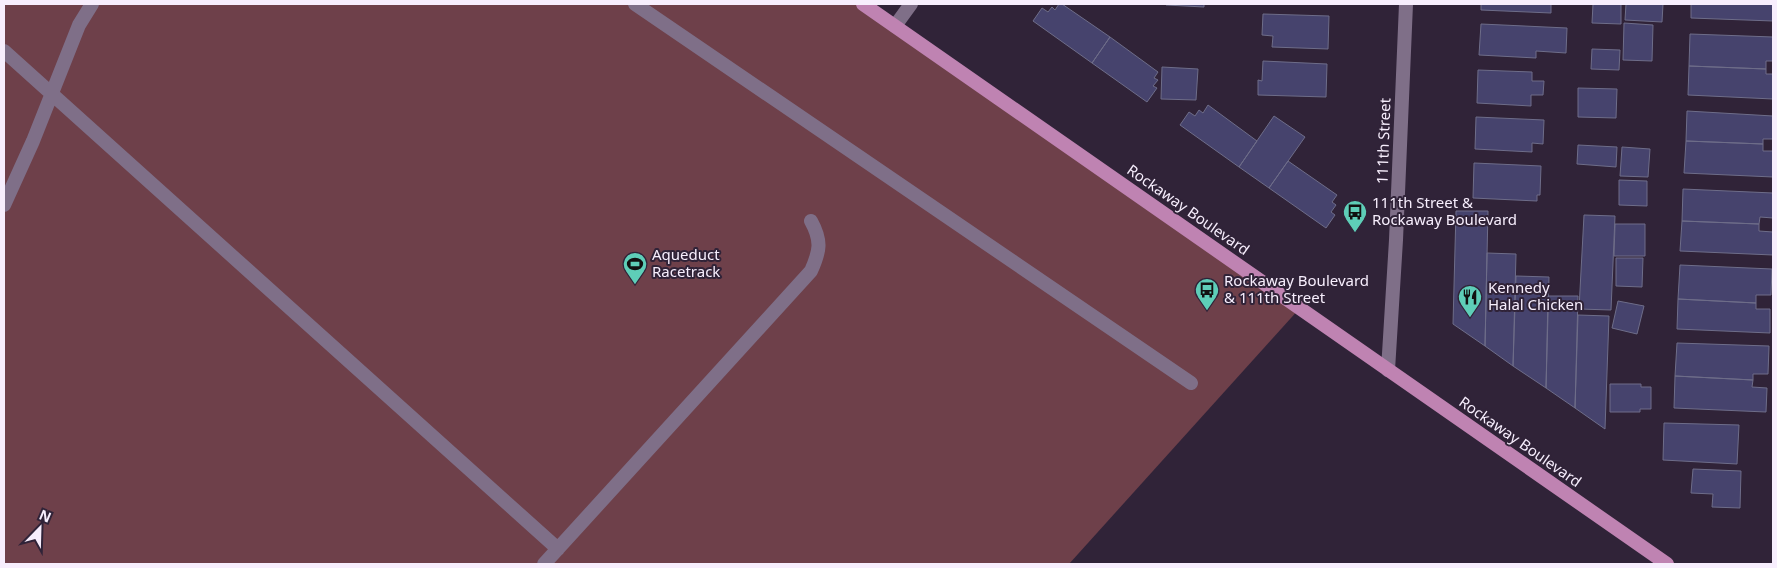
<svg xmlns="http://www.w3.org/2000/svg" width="1777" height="568" viewBox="0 0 1777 568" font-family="'Noto Sans',sans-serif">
<rect width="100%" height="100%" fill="#302338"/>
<path fill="#6e404a" d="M 4,4 L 863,4 L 1300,308 L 1069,564 L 4,564 Z"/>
<path fill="#46436d" stroke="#6e6d89" d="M 1059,4 L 1062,4 L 1110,37 L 1092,63 L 1033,21 L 1042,8 L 1048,12 L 1052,7 L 1055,10 Z
M 1166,4 L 1204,4 L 1204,7 L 1166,5 Z
M 1481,4 L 1551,4 L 1551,13 L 1481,10 Z
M 1593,4 L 1621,4 L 1621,24 L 1592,23 Z
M 1626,4 L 1663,4 L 1662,22 L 1625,20 Z
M 1691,4 L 1773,4 L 1773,21 L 1691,18 Z
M 1263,14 L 1329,16 L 1328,49 L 1272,47 L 1273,36 L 1262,35 Z
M 1624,23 L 1653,25 L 1652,61 L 1623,60 Z
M 1481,24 L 1567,28 L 1566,53 L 1536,51 L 1536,58 L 1479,55 Z
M 1690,34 L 1773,37 L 1773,61 L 1766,61 L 1766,69 L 1689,66 Z
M 1110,37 L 1158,72 L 1154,78 L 1158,80 L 1153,86 L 1157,88 L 1147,102 L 1092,63 Z
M 1592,49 L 1620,50 L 1619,70 L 1591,69 Z
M 1263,61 L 1327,64 L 1326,97 L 1258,95 L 1258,80 L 1262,81 Z
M 1689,66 L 1766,69 L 1766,74 L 1773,74 L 1773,99 L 1688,95 Z
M 1162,67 L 1198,69 L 1196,100 L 1161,99 Z
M 1478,70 L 1532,72 L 1532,81 L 1544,81 L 1543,95 L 1531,95 L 1531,106 L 1477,103 Z
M 1578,88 L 1617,89 L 1616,118 L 1578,117 Z
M 1208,105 L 1257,141 L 1239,167 L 1180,125 L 1189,112 L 1195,116 L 1199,110 L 1203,113 Z
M 1687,111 L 1773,116 L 1773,139 L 1763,139 L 1763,144 L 1686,141 Z
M 1274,116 L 1305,137 L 1269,188 L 1239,167 Z
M 1476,117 L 1544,120 L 1543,144 L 1532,143 L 1532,152 L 1475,149 Z
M 1686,141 L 1763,144 L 1763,151 L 1773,151 L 1773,177 L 1684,173 Z
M 1578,145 L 1617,147 L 1616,167 L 1577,164 Z
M 1622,147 L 1650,149 L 1648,177 L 1620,176 Z
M 1288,161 L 1337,195 L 1332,202 L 1336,205 L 1331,212 L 1335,215 L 1326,228 L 1269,188 Z
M 1474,163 L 1541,166 L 1540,195 L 1537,195 L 1537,201 L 1473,198 Z
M 1619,180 L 1647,181 L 1647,206 L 1619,205 Z
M 1683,189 L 1773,193 L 1773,218 L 1760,217 L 1759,224 L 1682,221 Z
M 1456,211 L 1488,211 L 1485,346 L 1453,324 Z
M 1584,215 L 1615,216 L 1611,310 L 1579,309 Z
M 1682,221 L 1759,224 L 1759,231 L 1773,232 L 1773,255 L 1680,251 Z
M 1615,224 L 1645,224 L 1645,256 L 1614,256 Z
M 1487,253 L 1516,254 L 1513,366 L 1485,346 Z
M 1616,258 L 1643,258 L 1642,287 L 1616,286 Z
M 1680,265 L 1772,269 L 1771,295 L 1756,295 L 1756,303 L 1678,299 Z
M 1516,276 L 1549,277 L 1546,388 L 1513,366 Z
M 1548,296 L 1578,296 L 1575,408 L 1546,388 Z
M 1678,299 L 1756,303 L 1756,309 L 1770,309 L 1770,333 L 1677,329 Z
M 1618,301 L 1644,306 L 1637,334 L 1612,328 Z
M 1578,315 L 1609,316 L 1605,429 L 1575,408 Z
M 1677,343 L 1769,346 L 1768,374 L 1753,374 L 1753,380 L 1675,376 Z
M 1675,376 L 1753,380 L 1752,387 L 1767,388 L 1766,412 L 1674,408 Z
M 1610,384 L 1641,384 L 1641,387 L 1651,387 L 1651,409 L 1640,409 L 1640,412 L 1610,412 Z
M 1664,423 L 1739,425 L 1737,464 L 1663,460 Z
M 1693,469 L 1741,471 L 1740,508 L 1712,507 L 1713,494 L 1691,493 Z"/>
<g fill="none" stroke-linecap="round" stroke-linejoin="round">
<path stroke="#7f6f88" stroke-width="14" d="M 635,4 L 1191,383
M 4,51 L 558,549
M 4,205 L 33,141 L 79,25 L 92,4
M 544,564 L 811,271 C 820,251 822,241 811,221"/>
<path stroke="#7f6f88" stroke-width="14" d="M 895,26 L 911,4
M 1388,370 L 1396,240 L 1406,4"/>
<path stroke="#bf83b2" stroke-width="14" d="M 863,4 L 1667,564"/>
</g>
<defs>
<g id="bus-pin" transform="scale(1.25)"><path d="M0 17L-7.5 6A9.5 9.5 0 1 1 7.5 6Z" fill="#5eceb8" stroke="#302338"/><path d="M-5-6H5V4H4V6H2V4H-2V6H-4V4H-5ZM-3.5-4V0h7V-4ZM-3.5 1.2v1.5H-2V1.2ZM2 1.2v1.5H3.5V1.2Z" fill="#111"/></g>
<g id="stadium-pin" transform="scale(1.25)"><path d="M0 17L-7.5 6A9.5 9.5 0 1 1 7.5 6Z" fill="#5eceb8" stroke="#302338"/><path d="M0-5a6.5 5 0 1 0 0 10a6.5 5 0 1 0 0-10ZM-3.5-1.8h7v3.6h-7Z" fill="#111"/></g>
<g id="restaurant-pin" transform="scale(1.25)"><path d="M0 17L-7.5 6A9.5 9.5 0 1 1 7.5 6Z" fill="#5eceb8" stroke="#302338"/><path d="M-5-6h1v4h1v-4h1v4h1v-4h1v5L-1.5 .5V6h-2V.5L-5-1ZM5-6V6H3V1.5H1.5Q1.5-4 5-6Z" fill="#111"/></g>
</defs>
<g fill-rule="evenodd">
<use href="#bus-pin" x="1355" y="212"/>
<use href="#stadium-pin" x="635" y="264"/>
<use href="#bus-pin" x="1207" y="290"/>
<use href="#restaurant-pin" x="1470" y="297"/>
</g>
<g text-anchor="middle" stroke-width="4" stroke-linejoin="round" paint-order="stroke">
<g font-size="15" fill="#f7eefd" stroke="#302338">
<text transform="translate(1384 141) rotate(-88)" y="5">111th Street</text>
<text transform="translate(1188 210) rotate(35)" y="5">Rockaway Boulevard</text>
<text transform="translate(1520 442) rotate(35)" y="5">Rockaway Boulevard</text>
</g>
<g font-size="15" fill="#f7eefd" stroke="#302338" text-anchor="start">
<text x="1372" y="208">111th Street &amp;<tspan x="1372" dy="17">Rockaway Boulevard</tspan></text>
<text x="652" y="260">Aqueduct<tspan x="652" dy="17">Racetrack</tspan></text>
<text x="1224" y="286">Rockaway Boulevard<tspan x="1224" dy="17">&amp; 111th Street</tspan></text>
<text x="1488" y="293">Kennedy<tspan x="1488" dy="17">Halal Chicken</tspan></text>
</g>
</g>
<rect width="1777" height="568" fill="none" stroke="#f7eefd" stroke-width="10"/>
<g transform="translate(40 528) rotate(23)" stroke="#302338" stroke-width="4" paint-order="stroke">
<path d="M0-4L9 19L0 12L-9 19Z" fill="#f7eefd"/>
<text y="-8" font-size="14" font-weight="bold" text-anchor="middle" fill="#f7eefd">N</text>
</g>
</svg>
